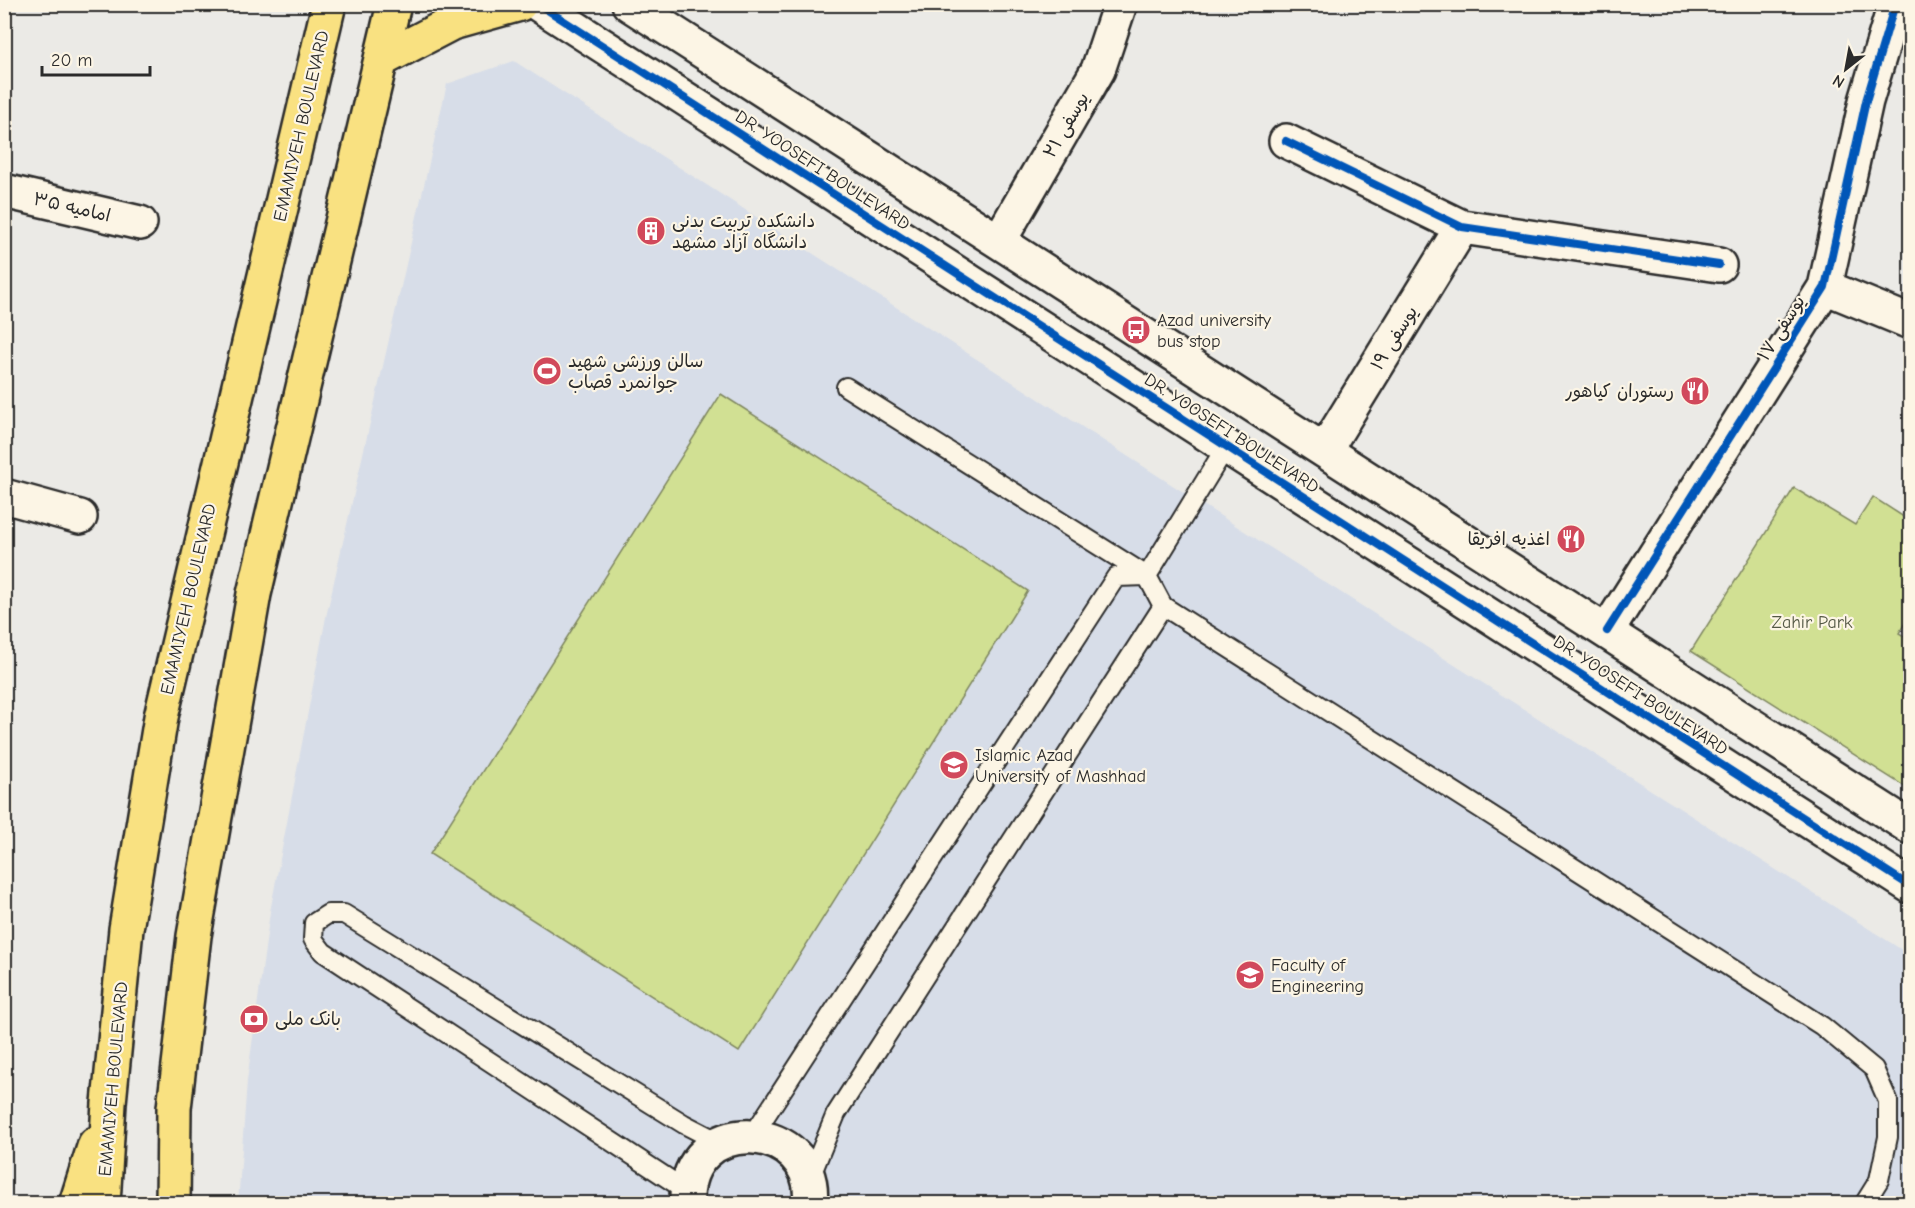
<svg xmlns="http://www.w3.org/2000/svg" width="1915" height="1208" viewBox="0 0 1915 1208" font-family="'Comic Neue','Playpen Sans Arabic',sans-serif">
<rect width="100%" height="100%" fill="#ebeae6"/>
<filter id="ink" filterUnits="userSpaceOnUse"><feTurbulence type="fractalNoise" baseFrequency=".0167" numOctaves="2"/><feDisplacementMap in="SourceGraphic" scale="12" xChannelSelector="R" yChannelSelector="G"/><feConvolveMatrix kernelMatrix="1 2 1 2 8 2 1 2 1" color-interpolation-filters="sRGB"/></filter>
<g filter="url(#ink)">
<path fill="#d7dde8" d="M 514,61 L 1194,499 L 1910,955 L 1910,1203 L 238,1204 L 247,1081 L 270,912 L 326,617 L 447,84 Z"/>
<path fill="#d1e093" stroke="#7e865f" stroke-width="1.5" d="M 721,394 L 1028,591 L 739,1052 L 430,854 Z
M 1794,488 L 1855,525 L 1873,497 L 1910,521 L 1910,615 L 1899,633 L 1910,640 L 1910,790 L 1691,651 Z"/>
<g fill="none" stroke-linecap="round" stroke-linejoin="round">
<g stroke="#2b2b2b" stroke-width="22">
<path id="service" d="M 846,387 L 1147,576 L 1163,606 L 1822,1026 L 1874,1069 L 1888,1101 L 1888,1137 L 1879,1180 L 1864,1204
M 1147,576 L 1226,447
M 753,1135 L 1116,577 L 1147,576
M 809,1180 L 836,1114 L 1163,606
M 687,1191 L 323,952 L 313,939 L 314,923 L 328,914 L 344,914 L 684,1124 L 719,1142"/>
</g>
<g stroke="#2b2b2b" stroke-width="38">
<path id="minor" d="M 1286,141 L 1462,227 L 1719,265
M 4,191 L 140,223
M 999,241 L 1098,70 L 1120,4
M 1825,287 L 1910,322
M 1325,450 L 1462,227
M 4,496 L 80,517
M 1607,631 L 1825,287 L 1866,101 L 1895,4
M 687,1204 C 683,1110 820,1119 810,1204"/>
</g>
<g stroke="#2b2b2b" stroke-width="38">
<path id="tertiary" d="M 538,4 L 1910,886
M 629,4 L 1910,827"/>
</g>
<g stroke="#2b2b2b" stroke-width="38">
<path id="primary" d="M 381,60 L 452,23 L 520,4
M 76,1204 L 95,1144
M 103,1204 L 109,1103 L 126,929 L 161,717 L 329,4
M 173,1204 L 174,1108 L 194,936 L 254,594 L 394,4"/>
</g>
<use href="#service" stroke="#fcf5e5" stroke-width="18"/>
<use href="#minor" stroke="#fcf5e5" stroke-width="33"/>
<use href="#tertiary" stroke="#fcf5e5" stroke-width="33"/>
<use href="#primary" stroke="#f9e181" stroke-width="33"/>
<g stroke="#fcf5e5" stroke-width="11">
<path id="cycleway" d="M 538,4 L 1910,886
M 1286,141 L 1462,227 L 1719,265
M 1607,631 L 1825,287 L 1866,101 L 1895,4"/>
</g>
<use href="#cycleway" stroke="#0057b8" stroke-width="8"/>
</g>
</g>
<defs>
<g id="building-disc" transform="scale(1.5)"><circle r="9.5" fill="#d1495b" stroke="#fcf5e5"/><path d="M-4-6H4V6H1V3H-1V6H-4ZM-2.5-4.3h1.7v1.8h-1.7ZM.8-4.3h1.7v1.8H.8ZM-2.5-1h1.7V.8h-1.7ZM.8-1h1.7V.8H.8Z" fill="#fff"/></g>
<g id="bus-disc" transform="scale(1.5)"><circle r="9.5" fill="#d1495b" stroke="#fcf5e5"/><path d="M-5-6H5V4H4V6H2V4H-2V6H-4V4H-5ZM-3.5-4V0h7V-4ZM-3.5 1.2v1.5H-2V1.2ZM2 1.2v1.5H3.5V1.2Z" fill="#fff"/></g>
<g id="stadium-disc" transform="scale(1.5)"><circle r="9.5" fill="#d1495b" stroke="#fcf5e5"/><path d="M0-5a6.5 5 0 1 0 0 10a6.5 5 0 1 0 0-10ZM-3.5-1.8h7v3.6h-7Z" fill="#fff"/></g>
<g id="restaurant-disc" transform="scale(1.5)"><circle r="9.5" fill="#d1495b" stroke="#fcf5e5"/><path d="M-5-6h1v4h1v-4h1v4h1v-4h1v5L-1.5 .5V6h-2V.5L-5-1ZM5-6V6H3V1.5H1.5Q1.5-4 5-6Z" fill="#fff"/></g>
<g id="university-disc" transform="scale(1.5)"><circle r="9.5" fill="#d1495b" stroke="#fcf5e5"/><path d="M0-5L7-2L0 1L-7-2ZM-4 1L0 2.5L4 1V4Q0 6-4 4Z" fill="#fff"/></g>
<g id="bank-disc" transform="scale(1.5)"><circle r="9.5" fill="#d1495b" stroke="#fcf5e5"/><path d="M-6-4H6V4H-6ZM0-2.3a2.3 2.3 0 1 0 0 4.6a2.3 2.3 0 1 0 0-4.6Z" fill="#fff"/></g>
</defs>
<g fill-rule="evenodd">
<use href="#building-disc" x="651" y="231"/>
<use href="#bus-disc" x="1136" y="330"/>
<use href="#stadium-disc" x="547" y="371"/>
<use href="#restaurant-disc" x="1695" y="391"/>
<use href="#restaurant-disc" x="1571" y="539"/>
<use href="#university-disc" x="954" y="765"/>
<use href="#university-disc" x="1250" y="975"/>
<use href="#bank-disc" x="254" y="1019"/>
</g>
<g text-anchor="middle" stroke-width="4.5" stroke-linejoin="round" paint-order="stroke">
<g font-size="18" fill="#2b2b2b" stroke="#fcf5e5">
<text transform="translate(1066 125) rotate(-60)" y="6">یوسفی ۲۱</text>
<text transform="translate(301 126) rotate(-77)" y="6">EMAMIYEH BOULEVARD</text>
<text transform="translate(823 170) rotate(33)" y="6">DR. YOOSEFI BOULEVARD</text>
<text transform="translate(72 207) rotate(13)" y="6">امامیه ۳۵</text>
<text transform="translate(1781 328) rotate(-58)" y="6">یوسفی ۱۷</text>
<text transform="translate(1394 338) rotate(-58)" y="6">یوسفی ۱۹</text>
<text transform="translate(1232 433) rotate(33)" y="6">DR. YOOSEFI BOULEVARD</text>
<text transform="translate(188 599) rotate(-77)" y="6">EMAMIYEH BOULEVARD</text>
<text transform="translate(1641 695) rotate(33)" y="6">DR. YOOSEFI BOULEVARD</text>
<text transform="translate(113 1079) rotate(-85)" y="6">EMAMIYEH BOULEVARD</text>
</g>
<g font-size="18" fill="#2b2b2b" stroke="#fcf5e5" text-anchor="start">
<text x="672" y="227">دانشکده تربیت بدنی<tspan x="672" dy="21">دانشگاه آزاد مشهد</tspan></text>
<text x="1157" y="326">Azad university<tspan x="1157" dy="21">bus stop</tspan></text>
<text x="568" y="367">سالن ورزشی شهید<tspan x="568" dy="21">جوانمرد قصاب</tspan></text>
<text x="1674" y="397" text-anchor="end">رستوران کیاهور</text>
<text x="1550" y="545" text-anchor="end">اغذیه افریقا</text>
<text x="975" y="761">Islamic Azad<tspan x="975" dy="21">University of Mashhad</tspan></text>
<text x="1271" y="971">Faculty of<tspan x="1271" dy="21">Engineering</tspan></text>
<text x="275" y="1025">بانک ملی</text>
</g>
<g font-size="18" fill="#545845" stroke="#fcf5e5">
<text x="1812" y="628">Zahir Park</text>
</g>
</g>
<rect width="1915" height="1208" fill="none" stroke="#fcf5e5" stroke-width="24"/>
<rect x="12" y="12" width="1891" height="1184" fill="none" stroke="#2b2b2b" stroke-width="2" filter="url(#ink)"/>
<g transform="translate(1846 69) rotate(211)" stroke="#fcf5e5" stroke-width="4.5" paint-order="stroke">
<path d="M0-4.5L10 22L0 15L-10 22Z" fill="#2b2b2b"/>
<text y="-9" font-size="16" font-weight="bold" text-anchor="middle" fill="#2b2b2b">N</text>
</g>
<path d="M42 66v9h108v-9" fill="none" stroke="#2b2b2b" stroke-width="3"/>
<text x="51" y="66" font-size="18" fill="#2b2b2b" stroke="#fcf5e5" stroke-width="4.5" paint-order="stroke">20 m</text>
</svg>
